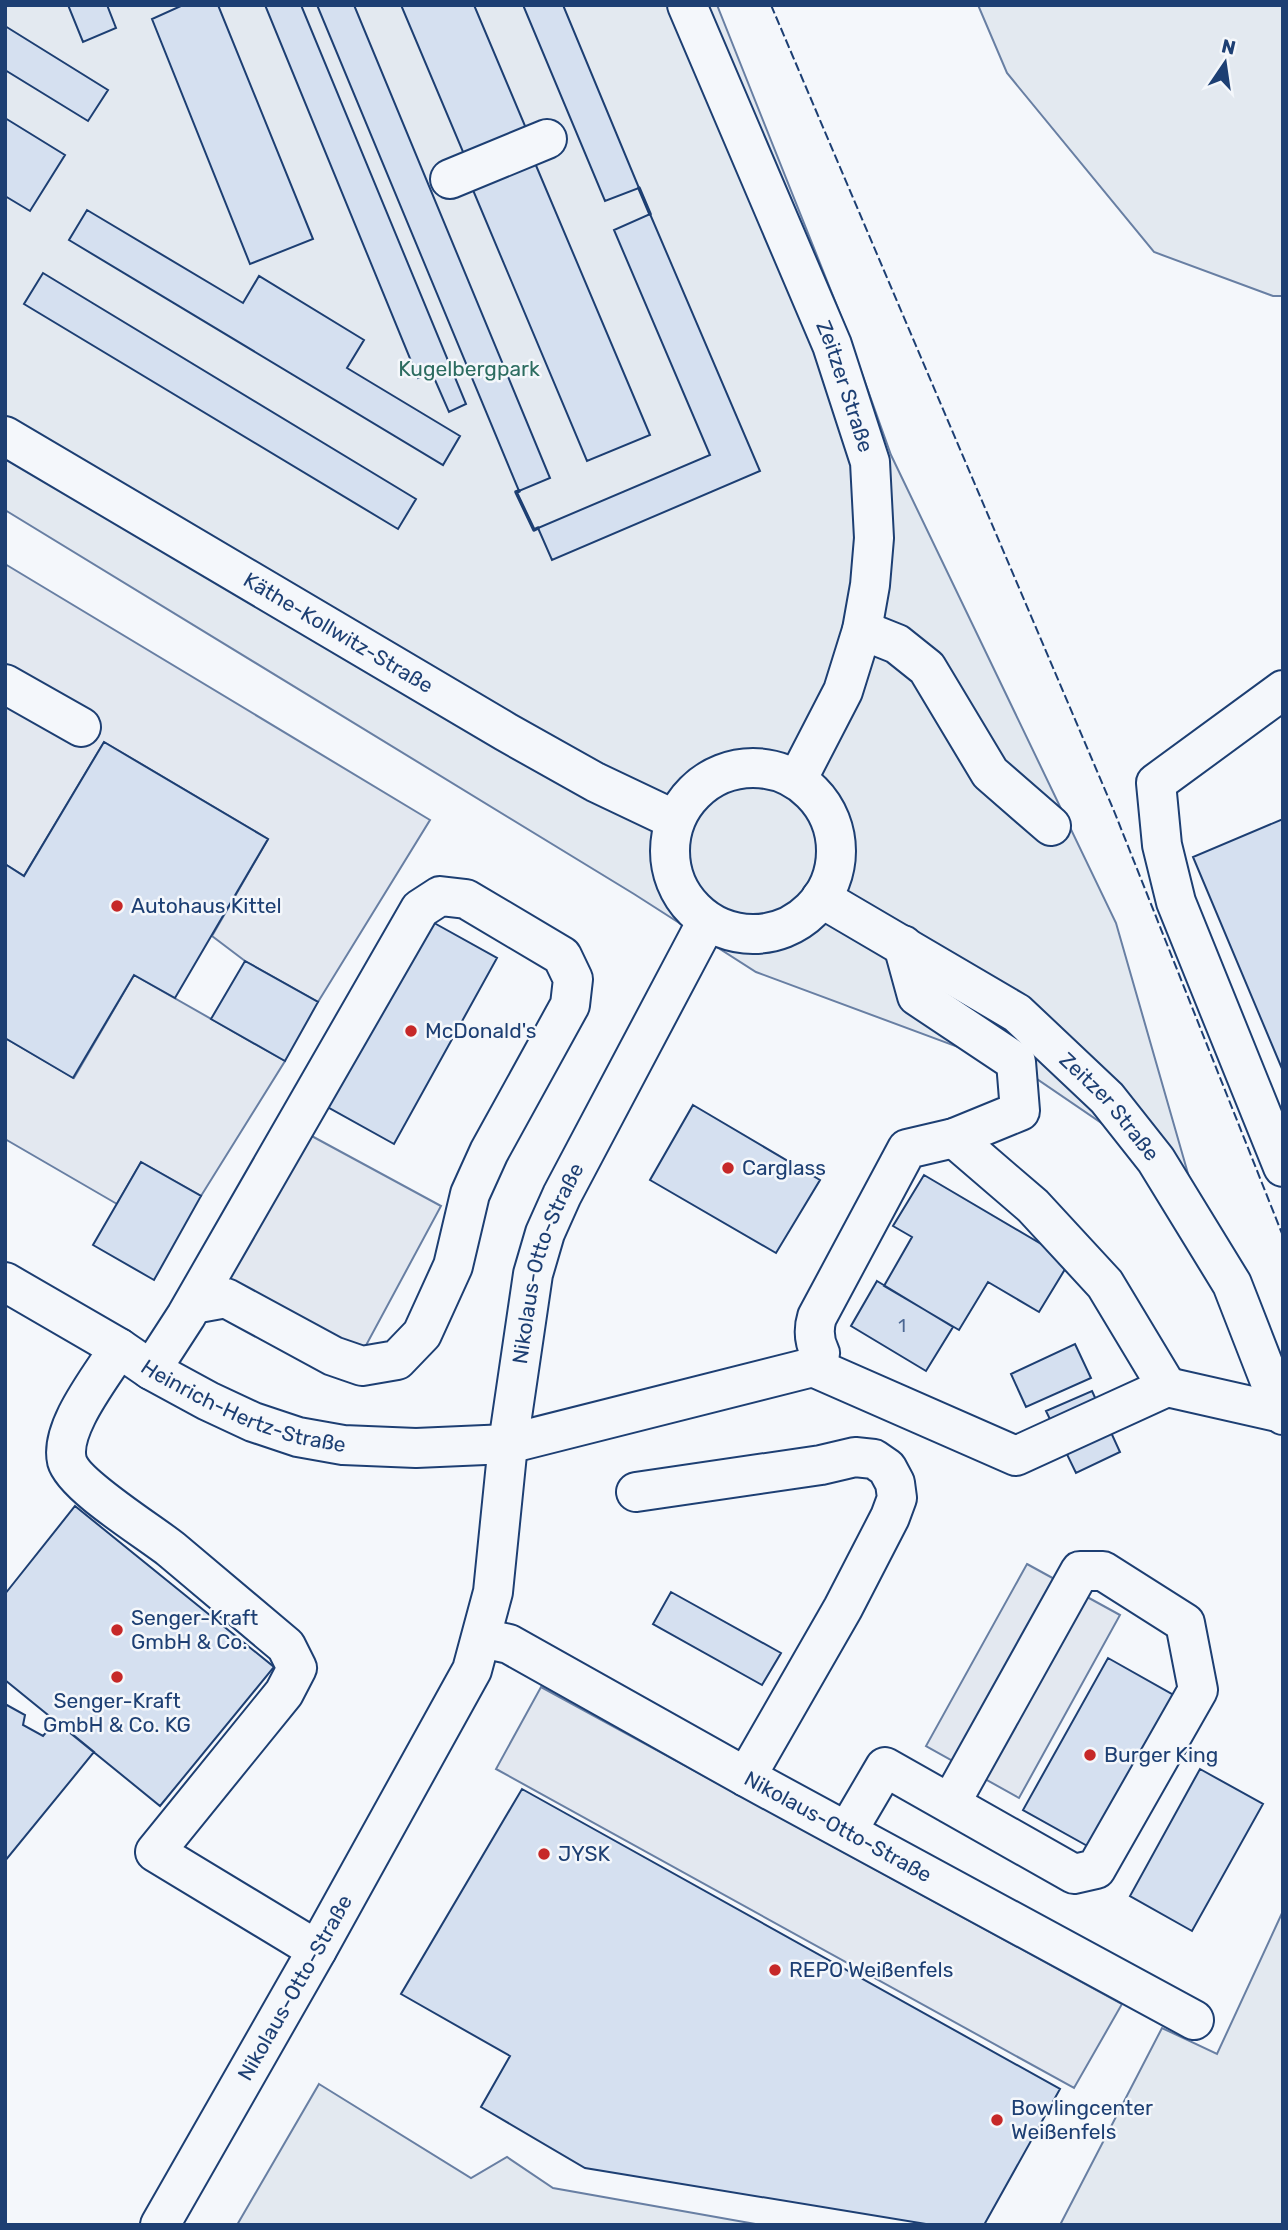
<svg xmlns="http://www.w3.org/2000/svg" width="1288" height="2230" viewBox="0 0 1288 2230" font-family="Rubik,sans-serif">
<rect width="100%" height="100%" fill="#f4f7fb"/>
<path fill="#e3e9f0" stroke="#687fa3" stroke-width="2" d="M 5,5 L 717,5 L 845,326 L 891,455 L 1116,923 L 1191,1184 L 1028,1073 L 756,972 L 634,894 L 5,510 Z
M 978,5 L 1283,5 L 1283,296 L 1273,296 L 1154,252 L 1007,73 Z
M 1283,1911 L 1283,2225 L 1060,2225 L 1162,2028 L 1217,2054 Z
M 319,2084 L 471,2178 L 507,2157 L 553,2188 L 761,2225 L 237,2225 Z"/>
<path fill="#e3e8f0" stroke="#687fa3" stroke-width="2" d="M 5,564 L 430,820 L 318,1002 L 245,961 L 212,936 L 268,839 L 104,742 L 24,876 L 5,864 Z
M 134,975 L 285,1061 L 201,1196 L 141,1162 L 117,1204 L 5,1139 L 5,1038 L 74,1078 Z
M 308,1134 L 441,1206 L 363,1351 L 229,1279 Z
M 1027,1564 L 1120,1615 L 1019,1798 L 926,1746 Z
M 541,1687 L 1122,2004 L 1074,2088 L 496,1769 Z"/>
<path fill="#d5e0f0" stroke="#1d3f73" stroke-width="2" d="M 68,5 L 107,5 L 116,28 L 83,42 Z
M 183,5 L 218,5 L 313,239 L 250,264 L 152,19 Z
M 265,5 L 301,5 L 466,404 L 449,412 L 432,373 L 418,378 Z
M 317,5 L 354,5 L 550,478 L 519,491 Z
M 401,5 L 474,5 L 528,133 L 466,159 Z
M 523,5 L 563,5 L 639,188 L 605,201 Z
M 5,26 L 108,90 L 88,121 L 5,70 Z
M 5,118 L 65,155 L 30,211 L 5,196 Z
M 532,156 L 650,435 L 587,461 L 470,183 Z
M 87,210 L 243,303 L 259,276 L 364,340 L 347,368 L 460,436 L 443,465 L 69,240 Z
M 650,214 L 760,471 L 552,560 L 538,528 L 710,455 L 614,230 Z
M 43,273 L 416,499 L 398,529 L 24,304 Z
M 104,742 L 268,839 L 175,998 L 134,975 L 73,1078 L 5,1038 L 5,864 L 24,876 Z
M 1283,819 L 1283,1071 L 1193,857 Z
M 427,919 L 497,958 L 394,1144 L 324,1105 Z
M 245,961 L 318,1002 L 285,1061 L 211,1019 Z
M 693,1105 L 820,1180 L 776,1253 L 650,1180 Z
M 141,1162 L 201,1196 L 154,1280 L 93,1245 Z
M 924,1175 L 1070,1261 L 1039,1312 L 988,1282 L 959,1330 L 884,1286 L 912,1237 L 893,1226 Z
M 877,1281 L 953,1327 L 926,1371 L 851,1326 Z
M 1075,1344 L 1091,1378 L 1026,1407 L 1011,1374 Z
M 1092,1391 L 1120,1452 L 1076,1473 L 1046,1411 Z
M 75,1506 L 274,1667 L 160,1806 L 5,1680 L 5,1594 Z
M 671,1592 L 781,1653 L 762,1685 L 653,1624 Z
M 1108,1658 L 1177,1697 L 1091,1848 L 1023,1810 Z
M 5,1704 L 25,1715 L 23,1725 L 43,1736 L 56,1721 L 94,1752 L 5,1861 Z
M 1200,1769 L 1263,1804 L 1192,1931 L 1130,1896 Z
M 522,1789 L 1060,2089 L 984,2225 L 932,2225 L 585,2168 L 481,2107 L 510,2056 L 401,1994 Z"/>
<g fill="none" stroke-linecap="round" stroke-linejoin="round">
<g stroke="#1d3f73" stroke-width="42">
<g id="minor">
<path id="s1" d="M 687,5 L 832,345 L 870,462 L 874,538 L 870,585 L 862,630 L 843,691 L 797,780"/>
<path d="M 450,179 L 547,139"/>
<path d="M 862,630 L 897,644 L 927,668 L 990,773 L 1051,826"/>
<path d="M 5,684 L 81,727"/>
<path d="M 1283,690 L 1156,783 L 1162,845 L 1176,902 L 1283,1167"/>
<path d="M 954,1138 L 1033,1206 L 1105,1284 L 1167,1387"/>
<path id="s2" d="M 5,1282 L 119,1348 L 151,1370 L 208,1401 L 253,1422 L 298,1437 L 343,1445 L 416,1448 L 508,1444 L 813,1367 L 1016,1456 L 1167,1387 L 1282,1413"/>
<path d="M 119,1348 C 102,1376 59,1428 67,1461 C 74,1486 150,1532 172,1550 C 210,1582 248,1614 286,1646 L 297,1668 L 284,1693 L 155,1852 L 317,1950"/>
<path d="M 813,1367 L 820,1353 C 814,1341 813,1330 817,1317 L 907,1149 L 954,1138 L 1020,1111 L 1016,1062 L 917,996 L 903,945"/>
<path d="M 151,1370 L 186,1316 L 420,909 L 440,896 L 466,899 L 562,956 L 573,979 L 570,1005 L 489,1152 L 470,1194 L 453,1266 L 422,1334 L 397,1360 L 362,1366 L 333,1356 L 226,1298 L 193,1304"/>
<path d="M 636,1492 L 821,1465 L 855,1457 L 874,1459 L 887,1468 L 895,1483 L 897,1498 L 890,1517 L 843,1608 L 746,1777"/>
<path id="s3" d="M 482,1638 L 509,1644 L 746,1777 L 1194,2020"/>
<path d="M 848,1830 L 885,1767 L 1074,1874 L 1096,1869 L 1198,1690 L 1185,1623 L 1103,1571 L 1080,1571 L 950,1804"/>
<path id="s4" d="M 160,2225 L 317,1950 L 472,1670 L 493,1592 L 508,1444 L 533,1274 L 545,1233 L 562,1195 L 707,921"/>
</g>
</g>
<g stroke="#1d3f73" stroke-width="42">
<g id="major">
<path id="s5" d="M 5,436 L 506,732 L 595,782 L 675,820"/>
<circle cx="753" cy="851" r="83"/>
<path id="s6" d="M 821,898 L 1017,1013 L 1107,1098 L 1156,1160 L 1232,1284 L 1283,1415"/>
</g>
</g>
<use href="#minor" stroke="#f4f7fb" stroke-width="38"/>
<use href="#major" stroke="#f4f7fb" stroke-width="38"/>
<path stroke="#1d3f73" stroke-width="2" stroke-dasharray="9 3.5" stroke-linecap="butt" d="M 771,5 L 1114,811 L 1283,1236"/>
<path stroke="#1d3f73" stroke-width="3.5" d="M 639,188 L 650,214
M 519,491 L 516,492 L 534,530 L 538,528"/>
</g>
<g fill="#c62828" stroke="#f4f7fb" stroke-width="2.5">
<circle cx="117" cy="906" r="7"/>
<circle cx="411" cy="1031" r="7"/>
<circle cx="728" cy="1168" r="7"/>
<circle cx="117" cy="1630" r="7"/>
<circle cx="117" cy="1677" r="7"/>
<circle cx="1090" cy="1755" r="7"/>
<circle cx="544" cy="1854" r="7"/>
<circle cx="775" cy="1970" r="7"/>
<circle cx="997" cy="2120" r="7"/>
</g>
<g text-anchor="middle" stroke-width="5" stroke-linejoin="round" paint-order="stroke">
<g font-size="18" fill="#4b6792">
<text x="902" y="1332">1</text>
</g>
<g font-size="21" fill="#2c6c60" stroke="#f4f7fb">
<text x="469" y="376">Kugelbergpark</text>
</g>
<g font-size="21" fill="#1d3f73" stroke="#f4f7fb">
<text dy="7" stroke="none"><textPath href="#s1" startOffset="413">Zeitzer Straße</textPath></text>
<text dy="7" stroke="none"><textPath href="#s5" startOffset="387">Käthe-Kollwitz-Straße</textPath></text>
<text dy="7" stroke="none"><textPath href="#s6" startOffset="359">Zeitzer Straße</textPath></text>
<text dy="7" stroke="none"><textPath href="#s4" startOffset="1052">Nikolaus-Otto-Straße</textPath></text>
<text dy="7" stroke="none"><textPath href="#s2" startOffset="271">Heinrich-Hertz-Straße</textPath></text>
<text dy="7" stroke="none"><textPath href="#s3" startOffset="404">Nikolaus-Otto-Straße</textPath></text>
<text dy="7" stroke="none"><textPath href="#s4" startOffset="273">Nikolaus-Otto-Straße</textPath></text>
</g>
<g font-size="21" fill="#1d3f73" stroke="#f4f7fb" text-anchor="start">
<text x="131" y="913">Autohaus Kittel</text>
<text x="425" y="1038">McDonald's</text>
<text x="742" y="1175">Carglass</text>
<text x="131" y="1625">Senger-Kraft<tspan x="131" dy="24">GmbH &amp; Co.</tspan></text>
<text x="117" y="1708" text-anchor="middle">Senger-Kraft<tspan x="117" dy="24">GmbH &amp; Co. KG</tspan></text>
<text x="1104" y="1762">Burger King</text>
<text x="558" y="1861">JYSK</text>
<text x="789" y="1977">REPO Weißenfels</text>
<text x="1011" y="2115">Bowlingcenter<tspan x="1011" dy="24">Weißenfels</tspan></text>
</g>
</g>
<rect width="1288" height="2230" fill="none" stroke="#1d3f73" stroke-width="14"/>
<g transform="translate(1225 63) rotate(13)" stroke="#f4f7fb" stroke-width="5" paint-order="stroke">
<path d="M0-5L12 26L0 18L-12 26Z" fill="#1d3f73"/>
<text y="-10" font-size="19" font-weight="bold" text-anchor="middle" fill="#1d3f73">N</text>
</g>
</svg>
